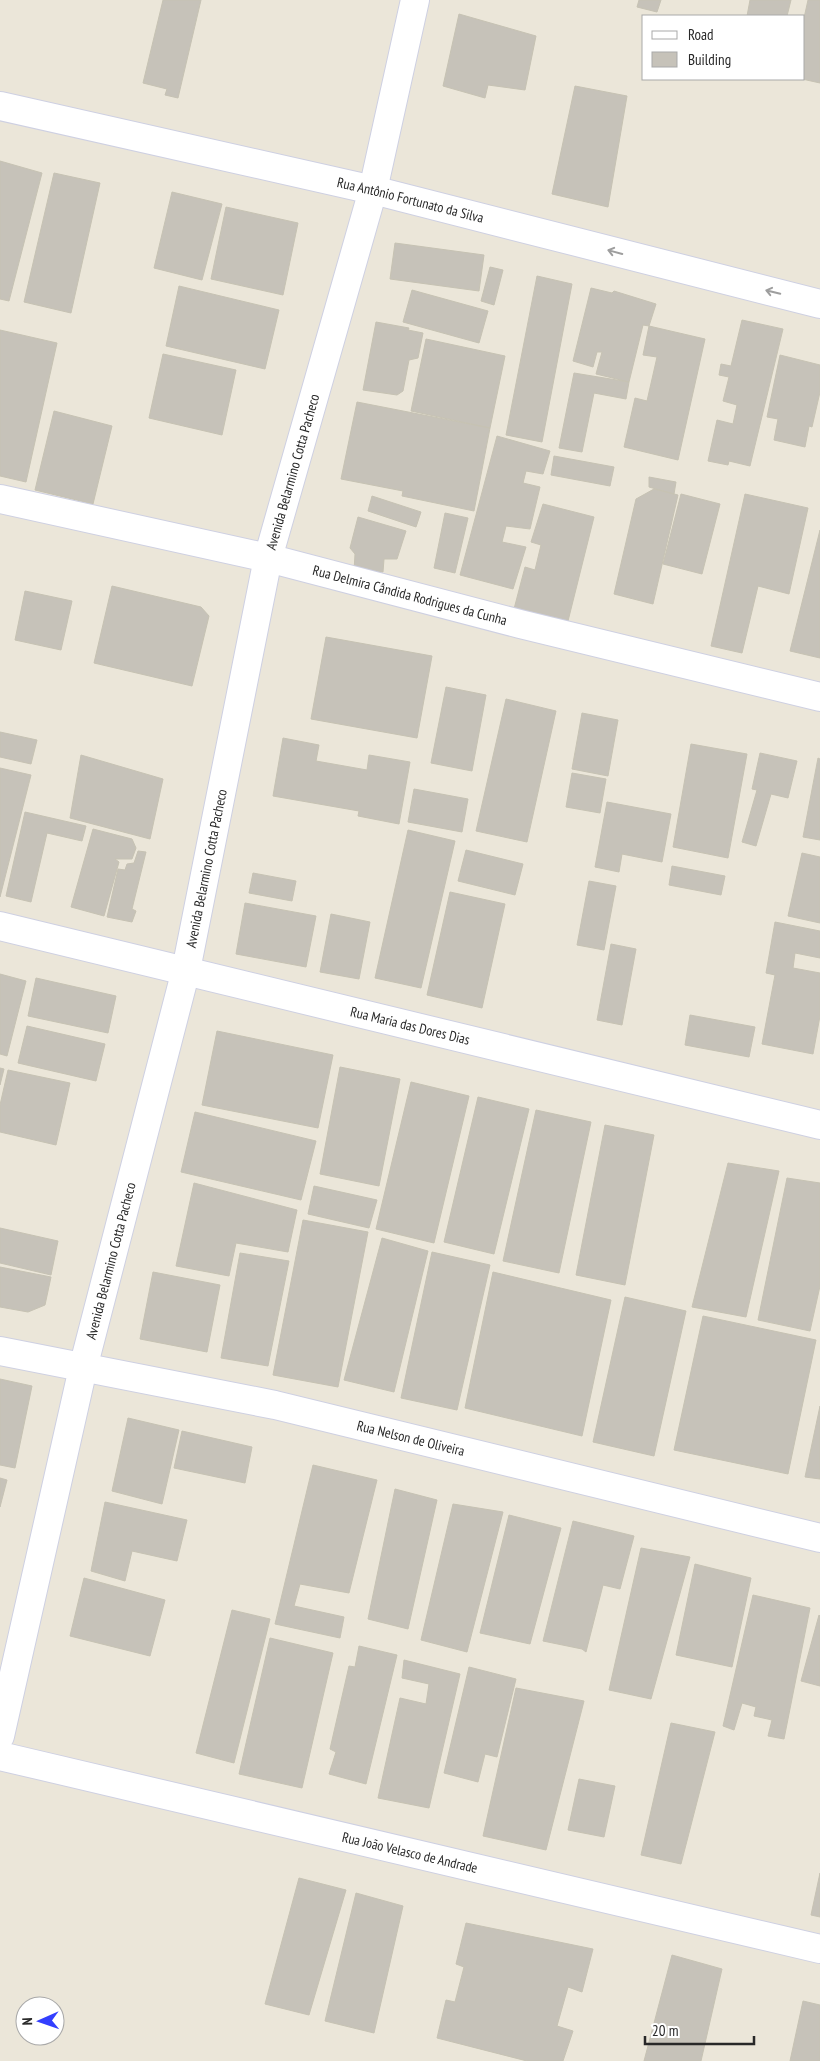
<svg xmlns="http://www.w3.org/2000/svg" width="820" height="2061" viewBox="0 0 820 2061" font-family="'PT Sans Narrow',sans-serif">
<rect width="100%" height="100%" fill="#ebe6d9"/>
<path fill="#c6c2b9" stroke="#c6c2b3" d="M 163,0 L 201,0 L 178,98 L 165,95 L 167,89 L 143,83 Z
M 639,0 L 661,0 L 657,12 L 637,7 Z
M 750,0 L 791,0 L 787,16 L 747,16 Z
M 808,0 L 820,0 L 820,83 L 802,79 L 804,79 L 804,18 Z
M 459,14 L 536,36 L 525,90 L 488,85 L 485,98 L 443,86 Z
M 575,86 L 627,96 L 608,207 L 552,194 Z
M 0,161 L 42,173 L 9,301 L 0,299 Z
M 54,173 L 100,183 L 71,313 L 24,302 Z
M 172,192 L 222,204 L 202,280 L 154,268 Z
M 226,207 L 298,223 L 283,295 L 211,279 Z
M 395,243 L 484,255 L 479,291 L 390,279 Z
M 490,267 L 503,270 L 494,305 L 481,301 Z
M 537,276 L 572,284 L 542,442 L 506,435 Z
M 179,286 L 279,310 L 265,369 L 166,346 Z
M 591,288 L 612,293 L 614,291 L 656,304 L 649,326 L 643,325 L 629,382 L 596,374 L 602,352 L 597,352 L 593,367 L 573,361 Z
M 412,290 L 488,311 L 479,343 L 403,322 Z
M 742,320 L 783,329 L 750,466 L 729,461 L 728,465 L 708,461 L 717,420 L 733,424 L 737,405 L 723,401 L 729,377 L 719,375 L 721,364 L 731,366 Z
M 376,322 L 409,328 L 408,330 L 423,333 L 418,358 L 409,360 L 403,391 L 397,395 L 363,390 Z
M 649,326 L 705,339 L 678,460 L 624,447 L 635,398 L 647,401 L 657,357 L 643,355 Z
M 0,330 L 57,343 L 26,482 L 0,476 Z
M 426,339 L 505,356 L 490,428 L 411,411 Z
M 163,354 L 236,370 L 222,435 L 149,418 Z
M 780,355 L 820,365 L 820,392 L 812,427 L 809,426 L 805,447 L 774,440 L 778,419 L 767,417 Z
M 574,373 L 629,382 L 626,399 L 594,393 L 582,452 L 559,448 Z
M 357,402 L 490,428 L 474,511 L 402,496 L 403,491 L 341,479 Z
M 54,411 L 112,426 L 93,504 L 35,490 Z
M 497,436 L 550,451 L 543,474 L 526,471 L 523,483 L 540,487 L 530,529 L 506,526 L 502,542 L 526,547 L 513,589 L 460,575 Z
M 554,456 L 614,467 L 610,486 L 551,475 Z
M 649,477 L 676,482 L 674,494 L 649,487 Z
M 654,489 L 678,495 L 653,604 L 614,594 L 636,499 Z
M 681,494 L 720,504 L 702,574 L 663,564 Z
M 745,494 L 808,508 L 789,594 L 758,586 L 742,653 L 711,646 Z
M 372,496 L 421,512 L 416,527 L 368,511 Z
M 543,504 L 594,517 L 567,625 L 514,609 L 525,567 L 535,570 L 541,545 L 531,542 Z
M 445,513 L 468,518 L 455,573 L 434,568 Z
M 358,517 L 406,531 L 397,559 L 384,559 L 383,572 L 354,571 L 355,554 L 350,548 Z
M 820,530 L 820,658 L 790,651 Z
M 112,586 L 201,607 L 209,616 L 192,686 L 94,663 Z
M 25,591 L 72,601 L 61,650 L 15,640 Z
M 326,637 L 432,656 L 417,738 L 311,719 Z
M 446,687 L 486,695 L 472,771 L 431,763 Z
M 506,699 L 556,711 L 527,842 L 476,831 Z
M 582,713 L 618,720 L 608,776 L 572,769 Z
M 0,732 L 37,740 L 31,764 L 0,757 Z
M 283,738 L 319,745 L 316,761 L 367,770 L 369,755 L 410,762 L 399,824 L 358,816 L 359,811 L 273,796 Z
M 691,744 L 747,754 L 728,858 L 673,847 Z
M 760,753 L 797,761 L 788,798 L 771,794 L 756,846 L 742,842 L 757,790 L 752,789 Z
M 81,755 L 163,779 L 150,839 L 70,818 Z
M 818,758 L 820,759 L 820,840 L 803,837 Z
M 0,768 L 31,775 L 0,897 Z
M 572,773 L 606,779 L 600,813 L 566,807 Z
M 414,789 L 468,799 L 462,832 L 408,822 Z
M 607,802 L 671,814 L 662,862 L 622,854 L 619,872 L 595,867 Z
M 25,812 L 86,826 L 82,841 L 47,833 L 31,902 L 6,896 Z
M 93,829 L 132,839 L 136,848 L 132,859 L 115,859 L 119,862 L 104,916 L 71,907 Z
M 408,830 L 455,841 L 421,988 L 375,978 Z
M 466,850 L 523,864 L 515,895 L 458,881 Z
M 138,851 L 146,852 L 132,909 L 136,911 L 132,922 L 107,917 L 118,869 L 125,870 L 127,864 L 134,863 Z
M 802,853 L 820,857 L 820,923 L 788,916 Z
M 672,866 L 725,876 L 721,895 L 669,885 Z
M 253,873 L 296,881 L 292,901 L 249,893 Z
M 589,881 L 616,886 L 604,950 L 577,945 Z
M 450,892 L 505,904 L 482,1008 L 427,995 Z
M 245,903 L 316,916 L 306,967 L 236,954 Z
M 331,914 L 370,922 L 359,979 L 320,972 Z
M 775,922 L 820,931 L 820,958 L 795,953 L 793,968 L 820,973 L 820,1016 L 813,1054 L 762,1044 L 775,975 L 766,973 Z
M 611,944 L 636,949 L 622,1025 L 597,1020 Z
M 0,974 L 26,981 L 7,1056 L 0,1054 Z
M 36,978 L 116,996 L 108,1033 L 28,1016 Z
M 690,1015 L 755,1027 L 749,1057 L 685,1045 Z
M 27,1026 L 105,1044 L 96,1081 L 18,1063 Z
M 217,1031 L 333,1055 L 318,1128 L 202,1105 Z
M 340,1067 L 400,1079 L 379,1186 L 320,1174 Z
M 0,1068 L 4,1069 L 0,1085 Z
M 8,1070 L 70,1083 L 56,1145 L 0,1132 L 0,1105 Z
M 411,1082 L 469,1096 L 434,1243 L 376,1229 Z
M 478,1097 L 529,1109 L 494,1254 L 444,1242 Z
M 536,1110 L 591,1122 L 559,1273 L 503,1261 Z
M 195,1112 L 316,1141 L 301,1200 L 181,1172 Z
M 605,1125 L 654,1135 L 625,1285 L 576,1275 Z
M 728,1163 L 779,1171 L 746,1317 L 692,1307 Z
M 787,1178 L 820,1183 L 820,1286 L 810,1331 L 758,1320 Z
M 194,1183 L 297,1210 L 288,1252 L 236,1243 L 229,1276 L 176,1266 Z
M 314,1186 L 377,1200 L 369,1228 L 308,1214 Z
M 303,1220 L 368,1232 L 338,1387 L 273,1375 Z
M 0,1228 L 58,1241 L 51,1275 L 0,1263 Z
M 382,1238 L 428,1251 L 394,1392 L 344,1380 Z
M 432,1252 L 490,1265 L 457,1410 L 401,1398 Z
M 240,1253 L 289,1261 L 268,1366 L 221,1358 Z
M 0,1267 L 51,1277 L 45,1305 L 28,1312 L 0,1307 Z
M 153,1272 L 220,1285 L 207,1352 L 140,1339 Z
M 493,1272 L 611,1300 L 582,1436 L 465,1408 Z
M 625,1297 L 686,1311 L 654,1456 L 593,1442 Z
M 703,1316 L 816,1340 L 788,1474 L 674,1450 Z
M 0,1379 L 32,1386 L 15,1468 L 0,1465 Z
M 820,1406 L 820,1479 L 805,1477 Z
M 128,1418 L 179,1430 L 162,1504 L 112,1491 Z
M 182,1431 L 252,1447 L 245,1483 L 174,1468 Z
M 313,1465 L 377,1480 L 349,1593 L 300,1584 L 294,1606 L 344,1617 L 340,1638 L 275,1624 Z
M 0,1478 L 7,1480 L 0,1507 Z
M 395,1489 L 437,1500 L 408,1629 L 368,1619 Z
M 105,1502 L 187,1520 L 177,1561 L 132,1551 L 125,1581 L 91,1571 Z
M 453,1504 L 503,1512 L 467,1652 L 421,1640 Z
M 509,1515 L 561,1528 L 530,1644 L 480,1633 Z
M 573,1521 L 634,1536 L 620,1589 L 603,1585 L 586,1652 L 582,1649 L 543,1641 Z
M 641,1548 L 690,1557 L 651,1699 L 609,1690 Z
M 695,1564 L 751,1578 L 732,1667 L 676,1655 Z
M 84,1578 L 165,1600 L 150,1656 L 70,1636 Z
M 753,1595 L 810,1608 L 784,1739 L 768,1736 L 772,1720 L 754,1716 L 756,1707 L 742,1703 L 734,1730 L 723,1726 Z
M 232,1610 L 270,1619 L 234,1763 L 196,1753 Z
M 819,1615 L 820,1616 L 820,1686 L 801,1681 Z
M 270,1638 L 333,1653 L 302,1788 L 239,1774 Z
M 359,1646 L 397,1655 L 366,1784 L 329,1774 L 336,1752 L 330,1749 L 349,1666 L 355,1667 Z
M 404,1660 L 460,1674 L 429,1808 L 378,1798 L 400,1698 L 426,1704 L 429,1684 L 402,1678 Z
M 469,1667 L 516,1679 L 497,1757 L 485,1754 L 478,1782 L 444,1773 Z
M 516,1688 L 584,1701 L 546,1850 L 483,1836 Z
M 671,1723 L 715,1732 L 681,1864 L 641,1855 Z
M 579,1779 L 615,1786 L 604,1837 L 568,1830 Z
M 820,1873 L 820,1917 L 811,1915 Z
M 299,1878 L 346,1890 L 309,2015 L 265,2004 Z
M 356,1893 L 403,1906 L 374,2033 L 325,2021 Z
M 466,1923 L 593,1949 L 582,1992 L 568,1987 L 557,2026 L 573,2031 L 563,2061 L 527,2061 L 437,2038 L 446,2000 L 455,2002 L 464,1967 L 456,1964 Z
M 672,1955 L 722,1969 L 701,2061 L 644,2061 Z
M 803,2001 L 820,2005 L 820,2061 L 790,2061 Z"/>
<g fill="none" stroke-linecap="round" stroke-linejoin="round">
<g stroke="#ced0e2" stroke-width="30">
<g id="minor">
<path id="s1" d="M 0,106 L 373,190 L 820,304"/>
<path id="s2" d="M 0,499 L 268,558 L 520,624 L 820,697"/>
<path id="s3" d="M 0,926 L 820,1125"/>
<path id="s4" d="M 0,1351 L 275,1405 L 820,1538"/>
<path id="s5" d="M 0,1736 L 83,1368 L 186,970 L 268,558 L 373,190 L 415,0"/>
<path id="s6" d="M 0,1756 L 820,1949"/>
</g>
</g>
<use href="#minor" stroke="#fff" stroke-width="28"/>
</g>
<defs><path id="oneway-shaft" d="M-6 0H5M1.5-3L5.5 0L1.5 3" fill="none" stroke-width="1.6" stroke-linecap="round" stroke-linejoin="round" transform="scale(1.25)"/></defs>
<g stroke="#9e9e9e">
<use href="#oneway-shaft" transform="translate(615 252) rotate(-165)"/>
<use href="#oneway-shaft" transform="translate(773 292) rotate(-166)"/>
</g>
<g text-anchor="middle" stroke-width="4" stroke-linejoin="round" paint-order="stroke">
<g font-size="14" fill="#282828" stroke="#fff">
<text dy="5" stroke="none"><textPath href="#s1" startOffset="421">Rua Antônio Fortunato da Silva</textPath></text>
<text dy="5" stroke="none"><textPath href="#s5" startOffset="1298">Avenida Belarmino Cotta Pacheco</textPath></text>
<text dy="5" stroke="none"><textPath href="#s2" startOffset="421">Rua Delmira Cândida Rodrigues da Cunha</textPath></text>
<text dy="5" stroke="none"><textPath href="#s5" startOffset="892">Avenida Belarmino Cotta Pacheco</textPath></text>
<text dy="5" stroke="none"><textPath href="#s3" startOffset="422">Rua Maria das Dores Dias</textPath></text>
<text dy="5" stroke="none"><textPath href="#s5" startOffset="488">Avenida Belarmino Cotta Pacheco</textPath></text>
<text dy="5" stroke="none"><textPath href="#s4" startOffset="420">Rua Nelson de Oliveira</textPath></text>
<text dy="5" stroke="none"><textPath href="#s6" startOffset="421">Rua João Velasco de Andrade</textPath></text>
</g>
</g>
<rect x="642" y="15" width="162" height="65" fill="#ffffff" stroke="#a9a9a9"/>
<rect x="652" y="31" width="25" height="8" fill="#ffffff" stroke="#a9a9a9"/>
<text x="688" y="40" font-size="15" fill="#282828">Road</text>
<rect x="652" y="52" width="25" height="15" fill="#c6c2b9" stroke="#a9a9a9"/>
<text x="688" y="65" font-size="15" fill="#282828">Building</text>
<g transform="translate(40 2021) rotate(268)"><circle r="24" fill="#ffffff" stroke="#a9a9a9"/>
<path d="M0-4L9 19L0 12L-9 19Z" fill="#333ffe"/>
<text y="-8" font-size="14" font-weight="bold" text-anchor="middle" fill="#282828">N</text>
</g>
<path d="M645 2036v8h109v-8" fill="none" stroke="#282828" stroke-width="2.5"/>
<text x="652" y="2036" font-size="15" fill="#282828" stroke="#ffffff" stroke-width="4" paint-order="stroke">20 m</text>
</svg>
